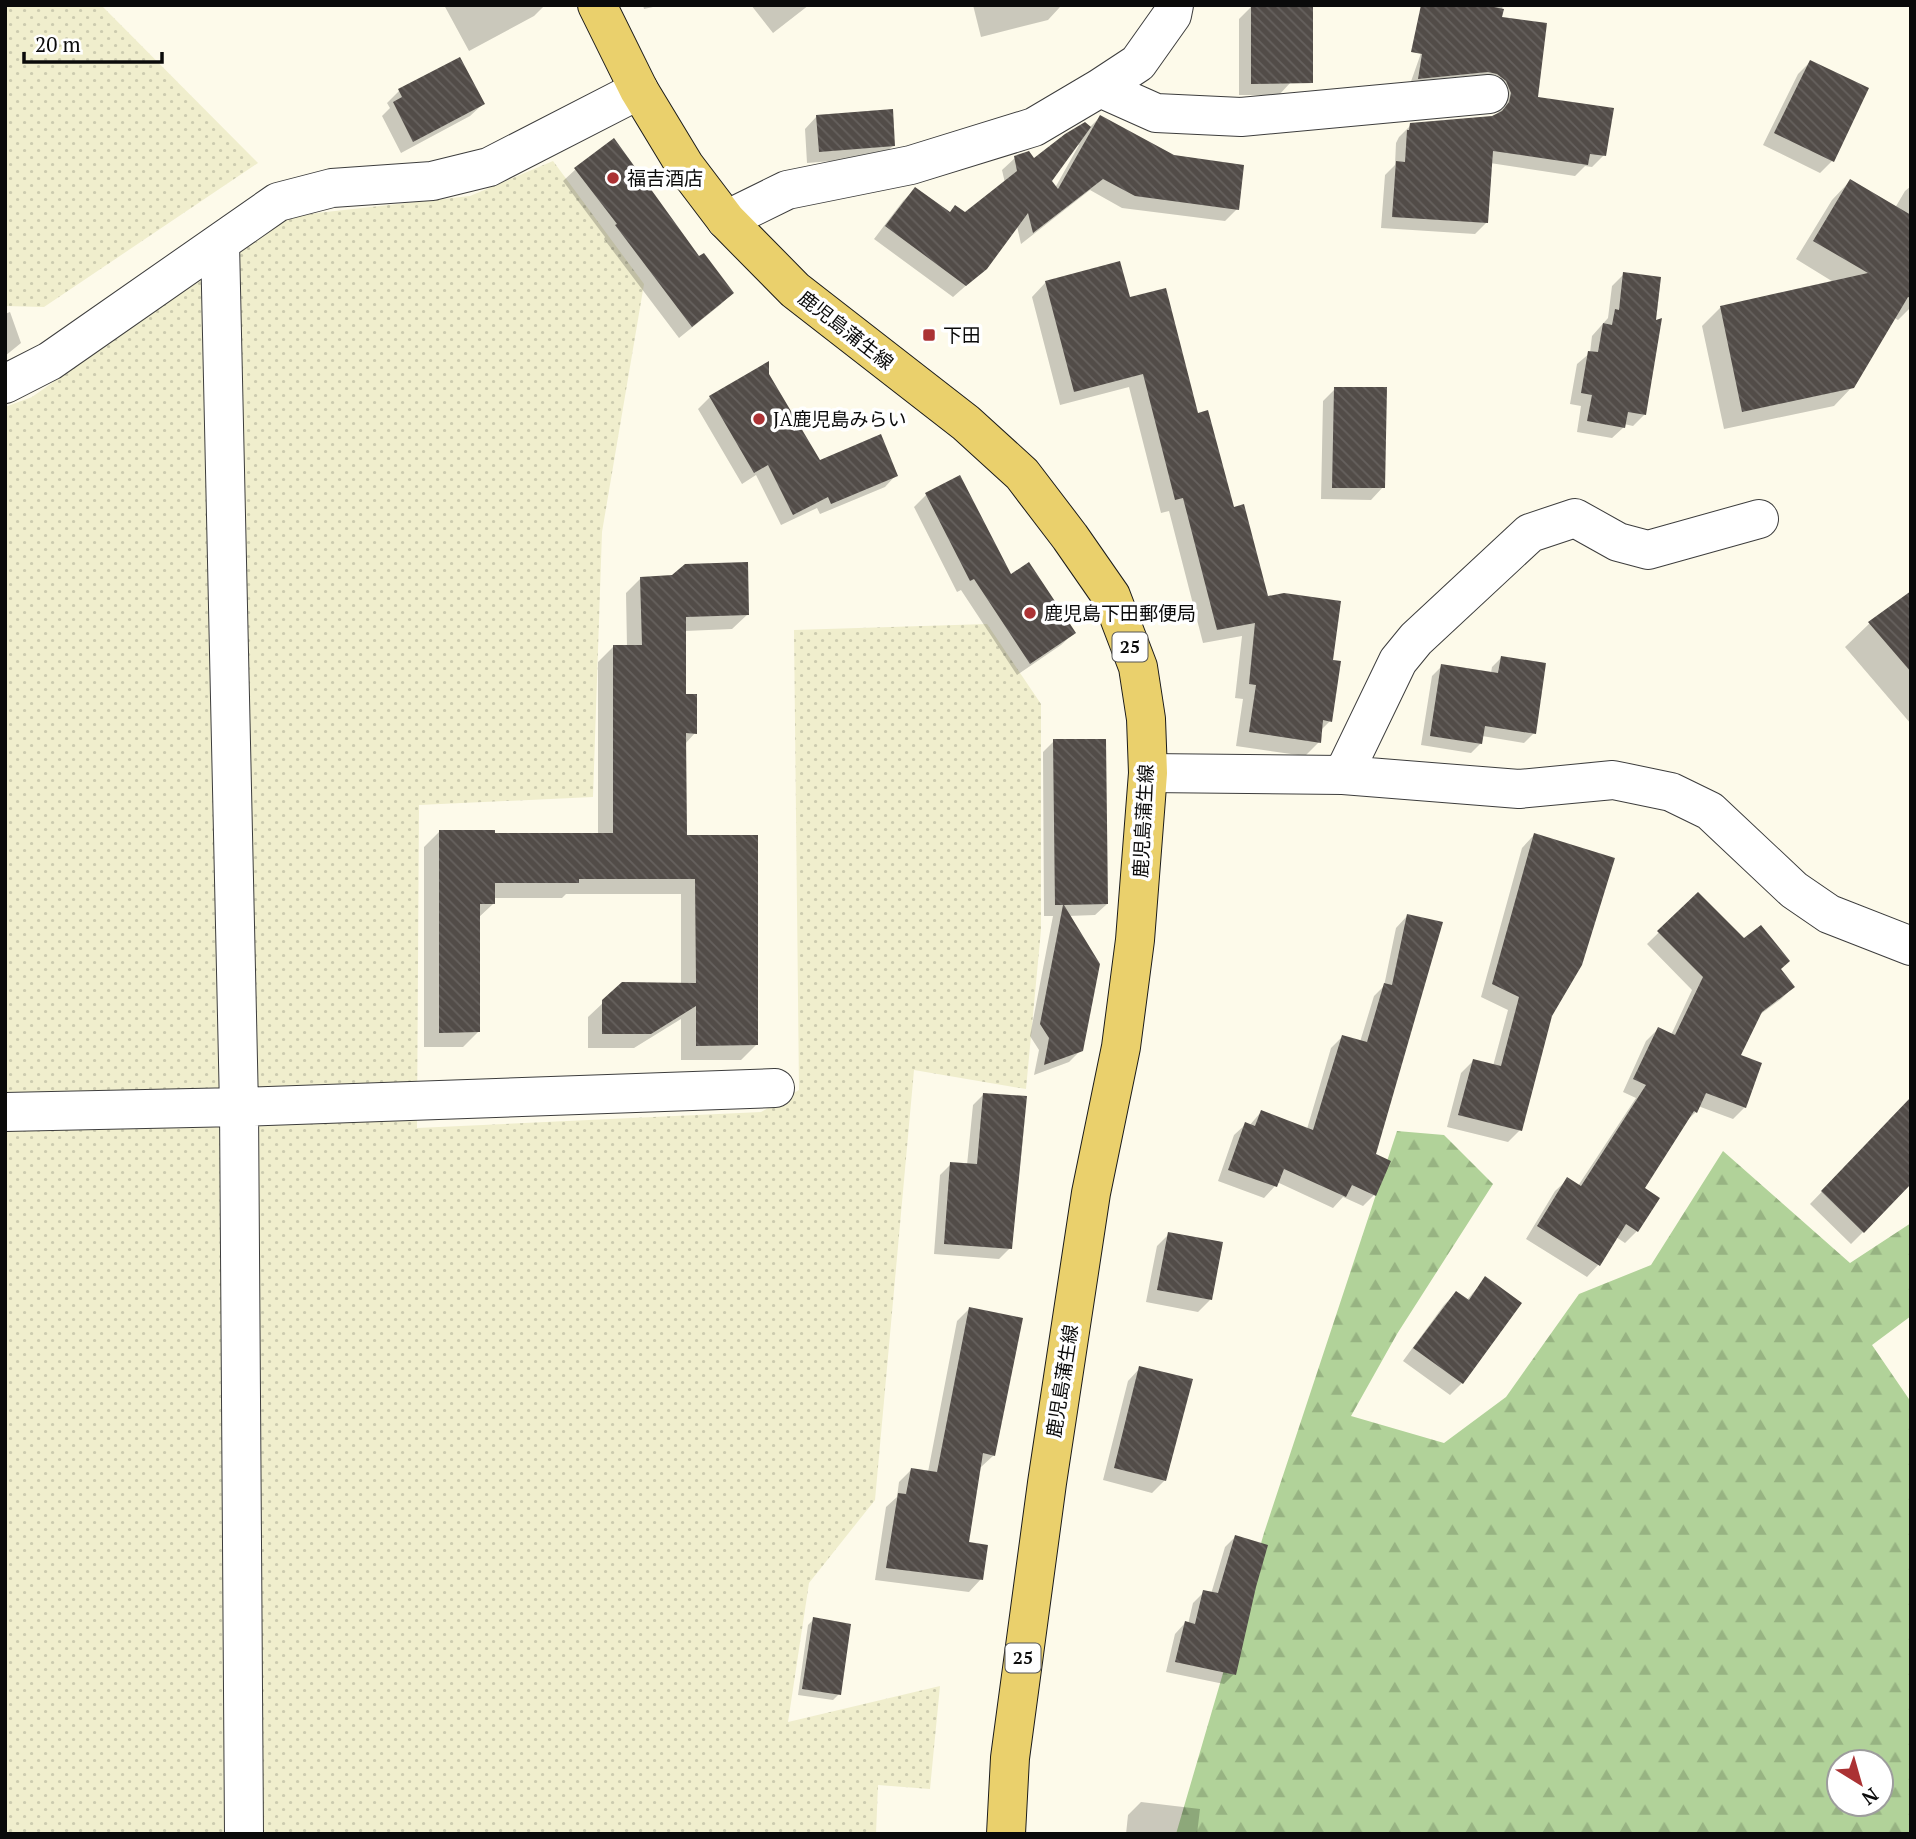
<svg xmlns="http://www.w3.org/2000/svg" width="1916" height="1839" viewBox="0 0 1916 1839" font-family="'PT Serif','Noto Sans JP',serif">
<defs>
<pattern id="farmland-dots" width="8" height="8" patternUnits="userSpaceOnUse" patternTransform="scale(1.75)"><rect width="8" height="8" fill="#f0eecd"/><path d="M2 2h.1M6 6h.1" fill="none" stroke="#cccbaf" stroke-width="1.8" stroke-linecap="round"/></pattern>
<pattern id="forest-firs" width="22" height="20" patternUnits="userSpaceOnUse" patternTransform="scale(1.75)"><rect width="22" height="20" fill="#b1d299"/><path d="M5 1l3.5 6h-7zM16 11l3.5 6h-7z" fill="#97b382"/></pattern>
<pattern id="building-back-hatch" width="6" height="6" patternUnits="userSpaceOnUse" patternTransform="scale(1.75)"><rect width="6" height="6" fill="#524c48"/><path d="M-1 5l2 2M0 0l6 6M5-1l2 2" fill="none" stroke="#66615e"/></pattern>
</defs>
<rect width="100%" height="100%" fill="#fdfaea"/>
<path fill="url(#farmland-dots)" d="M 5,5 L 101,5 L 258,163 L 44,307 L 5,306 Z
M 553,161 L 644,284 L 602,532 L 593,797 L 419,805 L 417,1128 L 761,1112 L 799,1090 L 794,630 L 987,624 L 1041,704 L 1041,930 L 1026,1089 L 914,1070 L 875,1500 L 809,1583 L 788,1722 L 940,1686 L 930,1789 L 878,1785 L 876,1834 L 5,1834 L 5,407 L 32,397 L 290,216 L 470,196 Z"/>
<path fill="url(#forest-firs)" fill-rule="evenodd" d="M 1397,1131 L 1444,1135 L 1493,1184 L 1397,1334 L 1351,1416 L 1444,1443 L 1506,1397 L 1579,1294 L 1651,1265 L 1723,1151 L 1850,1263 L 1911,1223 L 1911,1316 L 1872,1345 L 1911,1402 L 1911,1834 L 1176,1834 L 1264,1533 ZM 1839,1762 L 1881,1762 L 1881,1804 L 1839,1804 Z"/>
<path fill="#0003" fill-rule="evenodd" d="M 444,5 L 545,5 L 534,16 L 469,51 Z
M 643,5 L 662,5 L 644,9 Z
M 751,5 L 809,5 L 773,33 Z
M 973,5 L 1059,5 L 1060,7 L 1048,20 L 981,37 Z
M 1438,5 L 1503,5 L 1500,19 L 1536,98 L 1604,155 L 1592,167 L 1585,166 L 1575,176 L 1490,163 L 1487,222 L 1475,234 L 1381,228 L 1385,175 L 1395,165 L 1396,143 L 1399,137 L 1411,125 L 1491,117 L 1498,115 L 1500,104 L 1408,90 Z
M 1251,7 L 1291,82 L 1279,95 L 1239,95 L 1239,19 Z
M 1810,62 L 1832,161 L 1820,173 L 1763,145 L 1798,74 Z
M 399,91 L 483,104 L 470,116 L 401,153 L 382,116 L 390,108 L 387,103 Z
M 817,116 L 894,145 L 881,157 L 807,163 L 805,129 Z
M 1100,117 L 1237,209 L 1225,221 L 1122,208 L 1090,190 L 1021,244 L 1017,226 L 986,268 L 953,297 L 874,239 L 903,201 L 915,189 L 949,213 L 965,214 L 1005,183 L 1002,170 L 1015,158 L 1034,161 L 1089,128 ZM 1076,144 L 1079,145 L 1055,188 L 1049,181 Z
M 576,169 L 699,259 L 732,293 L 720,305 L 679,338 L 604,239 L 605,237 L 563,181 Z
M 1850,181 L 1895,208 L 1905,191 L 1911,186 L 1911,307 L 1898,320 L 1893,317 L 1853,386 L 1834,406 L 1724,429 L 1702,326 L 1720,308 L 1835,283 L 1796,259 L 1832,200 Z
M 1624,274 L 1654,322 L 1645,414 L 1633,426 L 1624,424 L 1624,427 L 1612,438 L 1577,432 L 1581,406 L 1570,404 L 1577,364 L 1590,353 L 1592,336 L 1608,318 L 1612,286 Z
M 1046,282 L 1128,299 L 1197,415 L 1267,598 L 1331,661 L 1330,721 L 1320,731 L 1319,742 L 1305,756 L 1236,746 L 1243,699 L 1235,698 L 1242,636 L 1203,643 L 1169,511 L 1161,513 L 1129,387 L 1060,405 L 1032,297 Z
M 10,312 L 21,343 L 5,356 L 5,314 Z
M 767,374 L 819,463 L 896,475 L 885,487 L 820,514 L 817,508 L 781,525 L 756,475 L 742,484 L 698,409 L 710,397 Z
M 1335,389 L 1383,487 L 1371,500 L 1321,499 L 1323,401 Z
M 959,478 L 1010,577 L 1074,633 L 1061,645 L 1017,675 L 961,590 L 957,592 L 914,507 L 926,495 Z
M 641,578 L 748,614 L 732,629 L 685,631 L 684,696 L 695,733 L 685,744 L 685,836 L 756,1045 L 741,1060 L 681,1060 L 681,1019 L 634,1048 L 588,1048 L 588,1017 L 604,1002 L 681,985 L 681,894 L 566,894 L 562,898 L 493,898 L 493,904 L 478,918 L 478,1032 L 463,1047 L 424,1047 L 424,847 L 439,832 L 493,835 L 598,834 L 598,662 L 613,647 L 627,647 L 626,593 Z
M 1911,593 L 1911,724 L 1845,647 L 1870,623 Z
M 1501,658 L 1534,733 L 1524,743 L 1482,736 L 1481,743 L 1471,753 L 1421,745 L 1432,676 L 1442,666 L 1491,673 L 1492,667 Z
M 1054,741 L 1107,904 L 1095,915 L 1068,916 L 1081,1050 L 1069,1062 L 1034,1075 L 1039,1050 L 1030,1036 L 1053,916 L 1044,916 L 1043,752 Z
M 1534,835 L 1551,1015 L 1520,1130 L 1508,1142 L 1447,1127 L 1461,1073 L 1473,1061 L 1493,1066 L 1508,1010 L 1481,997 L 1522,848 Z
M 1698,894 L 1744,941 L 1779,970 L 1793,987 L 1781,999 L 1758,1016 L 1739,1056 L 1745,1107 L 1733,1119 L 1698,1106 L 1696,1112 L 1684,1123 L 1643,1189 L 1637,1231 L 1625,1243 L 1616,1237 L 1598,1265 L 1587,1277 L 1526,1239 L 1555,1191 L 1567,1180 L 1578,1186 L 1636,1098 L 1623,1092 L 1646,1041 L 1658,1029 L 1671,1035 L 1692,990 L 1647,944 Z
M 1407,916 L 1373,1155 L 1374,1195 L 1363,1206 L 1343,1197 L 1333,1208 L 1277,1182 L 1275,1186 L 1264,1198 L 1218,1181 L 1234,1135 L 1246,1124 L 1249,1126 L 1261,1112 L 1307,1129 L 1331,1048 L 1342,1037 L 1360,1042 L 1374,996 L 1384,986 L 1396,928 Z
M 984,1094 L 1010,1248 L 999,1259 L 934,1254 L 940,1175 L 951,1164 L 967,1165 L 973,1105 Z
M 1899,1112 L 1863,1232 L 1851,1244 L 1810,1204 Z
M 1169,1234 L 1210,1300 L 1198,1312 L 1146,1302 L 1157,1246 Z
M 1485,1279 L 1462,1383 L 1450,1395 L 1403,1361 L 1444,1305 L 1456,1293 L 1466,1301 Z
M 969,1309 L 994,1455 L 981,1467 L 979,1467 L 967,1543 L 981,1579 L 969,1592 L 875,1580 L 886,1507 L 897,1497 L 899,1482 L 911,1470 L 928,1472 L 957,1321 Z
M 1140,1368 L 1165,1480 L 1152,1493 L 1103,1480 L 1128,1381 Z
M 1235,1537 L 1254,1587 L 1234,1674 L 1224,1684 L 1166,1672 L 1175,1634 L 1185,1623 L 1188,1624 L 1193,1603 L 1204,1592 L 1211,1594 L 1225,1547 Z
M 814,1619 L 839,1694 L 833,1700 L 798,1695 L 808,1625 Z
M 1141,1802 L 1200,1809 L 1197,1834 L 1126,1834 L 1128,1815 Z"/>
<path fill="url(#building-back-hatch)" d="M 1251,5 L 1313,5 L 1313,83 L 1251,84 Z
M 1421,5 L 1484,5 L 1504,9 L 1502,17 L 1547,23 L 1538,97 L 1614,108 L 1606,156 L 1590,154 L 1588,165 L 1493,151 L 1488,223 L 1392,217 L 1396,161 L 1405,162 L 1407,130 L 1409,130 L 1410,123 L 1492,116 L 1502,111 L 1509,102 L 1511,93 L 1506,81 L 1497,74 L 1488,72 L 1418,79 L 1422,54 L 1411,52 Z
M 460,57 L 485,104 L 413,142 L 393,102 L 402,97 L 398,89 Z
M 1810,60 L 1869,88 L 1834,162 L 1774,133 Z
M 893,109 L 895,146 L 819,152 L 816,115 Z
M 1100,115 L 1174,155 L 1244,165 L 1239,210 L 1135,196 L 1103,179 L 1033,233 L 1028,213 L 987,269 L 966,286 L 885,226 L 915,187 L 950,212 L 955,205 L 965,212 L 1017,171 L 1014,156 L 1029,151 L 1034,158 L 1065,134 L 1085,122 L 1091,127 L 1052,181 L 1058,189 Z
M 614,138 L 699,256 L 704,253 L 734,293 L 692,327 L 615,225 L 617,224 L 574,168 Z
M 1850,179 L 1911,215 L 1911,298 L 1908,297 L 1854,388 L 1742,412 L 1720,306 L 1868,273 L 1813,241 Z
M 1120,261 L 1130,297 L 1166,288 L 1198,413 L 1208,410 L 1234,507 L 1244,504 L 1268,596 L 1284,593 L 1341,601 L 1333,660 L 1341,661 L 1332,722 L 1323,720 L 1321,743 L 1249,732 L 1256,685 L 1249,684 L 1255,623 L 1217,630 L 1183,498 L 1175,500 L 1143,374 L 1074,392 L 1045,281 Z
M 1623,272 L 1661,277 L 1656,320 L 1662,318 L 1646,415 L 1628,412 L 1625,428 L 1587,421 L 1592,395 L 1581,393 L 1588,351 L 1598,352 L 1603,323 L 1612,325 L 1615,309 L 1619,310 Z
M 769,361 L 769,374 L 820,460 L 881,434 L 898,476 L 831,504 L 828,497 L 793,515 L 768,465 L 754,473 L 709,396 Z
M 1334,387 L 1387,387 L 1385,488 L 1332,488 Z
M 960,475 L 1011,574 L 1029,562 L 1076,633 L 1030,664 L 974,579 L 970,581 L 925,493 Z
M 748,562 L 749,615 L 686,617 L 686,694 L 697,694 L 697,734 L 686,733 L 687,835 L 758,835 L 758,1045 L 696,1046 L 696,1006 L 651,1034 L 602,1034 L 602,1000 L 622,982 L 696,983 L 695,879 L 579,879 L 579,883 L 495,883 L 495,904 L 480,904 L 480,1032 L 439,1033 L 439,830 L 495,830 L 495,833 L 613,833 L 613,645 L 642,645 L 640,577 L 672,575 L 685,564 Z
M 1911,591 L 1911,672 L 1868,622 Z
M 1501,656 L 1546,663 L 1536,734 L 1485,726 L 1482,744 L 1430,736 L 1441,664 L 1498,673 Z
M 1053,739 L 1106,739 L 1108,904 L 1064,905 L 1100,964 L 1083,1051 L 1044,1065 L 1049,1038 L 1040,1024 L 1063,905 L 1055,905 Z
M 1534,833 L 1615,858 L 1582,965 L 1552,1016 L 1522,1131 L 1458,1115 L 1473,1059 L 1501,1066 L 1519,997 L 1492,984 Z
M 1698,892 L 1744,938 L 1761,925 L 1790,961 L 1781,969 L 1795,987 L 1762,1012 L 1741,1055 L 1762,1063 L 1746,1108 L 1706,1093 L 1697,1113 L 1694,1111 L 1645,1188 L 1660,1198 L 1638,1232 L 1626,1224 L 1600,1266 L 1537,1226 L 1567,1177 L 1581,1186 L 1646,1085 L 1633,1079 L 1658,1027 L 1675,1035 L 1703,977 L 1657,931 Z
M 1407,914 L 1443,922 L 1376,1154 L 1391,1161 L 1376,1196 L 1352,1185 L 1346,1197 L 1284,1169 L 1277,1187 L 1228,1170 L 1245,1122 L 1255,1126 L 1261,1110 L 1313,1130 L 1342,1035 L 1367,1042 L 1384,983 L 1392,985 Z
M 983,1093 L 1027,1096 L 1012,1249 L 944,1244 L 950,1162 L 977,1164 Z
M 1911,1097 L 1911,1184 L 1864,1233 L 1821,1191 Z
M 1168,1232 L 1223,1242 L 1212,1300 L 1157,1290 Z
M 1485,1276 L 1522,1303 L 1463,1384 L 1413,1348 L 1456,1291 L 1469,1300 Z
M 969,1307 L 1023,1318 L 995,1456 L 983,1453 L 969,1542 L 988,1545 L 983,1580 L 886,1568 L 898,1493 L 906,1494 L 911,1468 L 937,1472 Z
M 1139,1366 L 1193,1379 L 1166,1481 L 1114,1468 Z
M 1235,1535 L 1268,1545 L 1256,1587 L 1236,1675 L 1175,1662 L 1185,1621 L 1195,1624 L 1203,1590 L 1218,1593 Z
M 813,1617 L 851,1624 L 841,1695 L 802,1689 Z"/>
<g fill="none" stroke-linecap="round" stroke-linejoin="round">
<g stroke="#3d3d3d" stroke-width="40">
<path id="minor" d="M 1100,88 L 1156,113 L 1241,117 L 1489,94
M 726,220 L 787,190 L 911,165 L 1034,127 L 1100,88 L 1138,63 L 1172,15 L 1174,5
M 220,243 L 239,1107 L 244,1834
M 5,384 L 50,361 L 278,202 L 332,188 L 432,181 L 489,167 L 639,90
M 1148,773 L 1343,775 L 1519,789 L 1613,780 L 1671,792 L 1710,811 L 1794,890 L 1829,914 L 1911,946
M 1343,775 L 1398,661 L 1416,639 L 1530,533 L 1575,518 L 1618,542 L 1648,550 L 1759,519
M 5,1112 L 239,1107 L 775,1088"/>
</g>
<g stroke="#1b1b1b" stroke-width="40">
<path id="major" d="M 597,5 L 639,90 L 685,166 L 726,220 L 795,290 L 966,423 L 1022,474 L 1070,537 L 1111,596 L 1138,667 L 1146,719 L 1148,773 L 1135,940 L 1121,1047 L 1091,1193 L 1047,1483 L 1010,1758 L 1006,1834"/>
</g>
<use href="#minor" stroke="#fff" stroke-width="38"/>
<use href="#major" stroke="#ead06c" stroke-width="38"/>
</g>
<g fill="#ab3234" stroke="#fff" stroke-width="2.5">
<circle cx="613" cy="178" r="7"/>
<rect x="922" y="328" width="14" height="14" rx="3.5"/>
<circle cx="759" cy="419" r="7"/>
<circle cx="1030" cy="613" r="7"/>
</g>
<g text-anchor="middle" stroke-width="7" stroke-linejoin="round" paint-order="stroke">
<g fill="#fff" stroke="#545454" stroke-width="2">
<rect x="1112.5" y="632.5" width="35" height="29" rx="5"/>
<rect x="1005.5" y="1643.5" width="35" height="29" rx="5"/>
</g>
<g font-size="18" font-weight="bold" fill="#0a0a0a">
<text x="1130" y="653">25</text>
<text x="1023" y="1664">25</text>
</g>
<g font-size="19" fill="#0a0a0a" stroke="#fff" text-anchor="start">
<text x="627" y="185">福吉酒店</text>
<text x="943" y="342">下田</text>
<text x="773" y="426">JA鹿児島みらい</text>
<text x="1044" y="620">鹿児島下田郵便局</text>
</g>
<g font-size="19" fill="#0a0a0a" stroke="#fff">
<text transform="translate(846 330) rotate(38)" y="7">鹿児島蒲生線</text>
<text transform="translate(1143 821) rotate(-87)" y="7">鹿児島蒲生線</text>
<text transform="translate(1062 1381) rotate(-81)" y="7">鹿児島蒲生線</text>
</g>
</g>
<rect width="1916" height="1839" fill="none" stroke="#0a0a0a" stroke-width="14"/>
<g transform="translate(1860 1783) rotate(143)"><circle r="33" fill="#ffffff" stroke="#9d9d9d" stroke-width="2"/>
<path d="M0-5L12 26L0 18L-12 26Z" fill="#ab3234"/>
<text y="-10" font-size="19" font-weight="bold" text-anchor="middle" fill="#0a0a0a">N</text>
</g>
<path d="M24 52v10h138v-10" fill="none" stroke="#0a0a0a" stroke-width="3.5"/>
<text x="35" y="52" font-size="21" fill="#0a0a0a" stroke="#ffffff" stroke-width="5" paint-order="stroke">20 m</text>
</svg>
